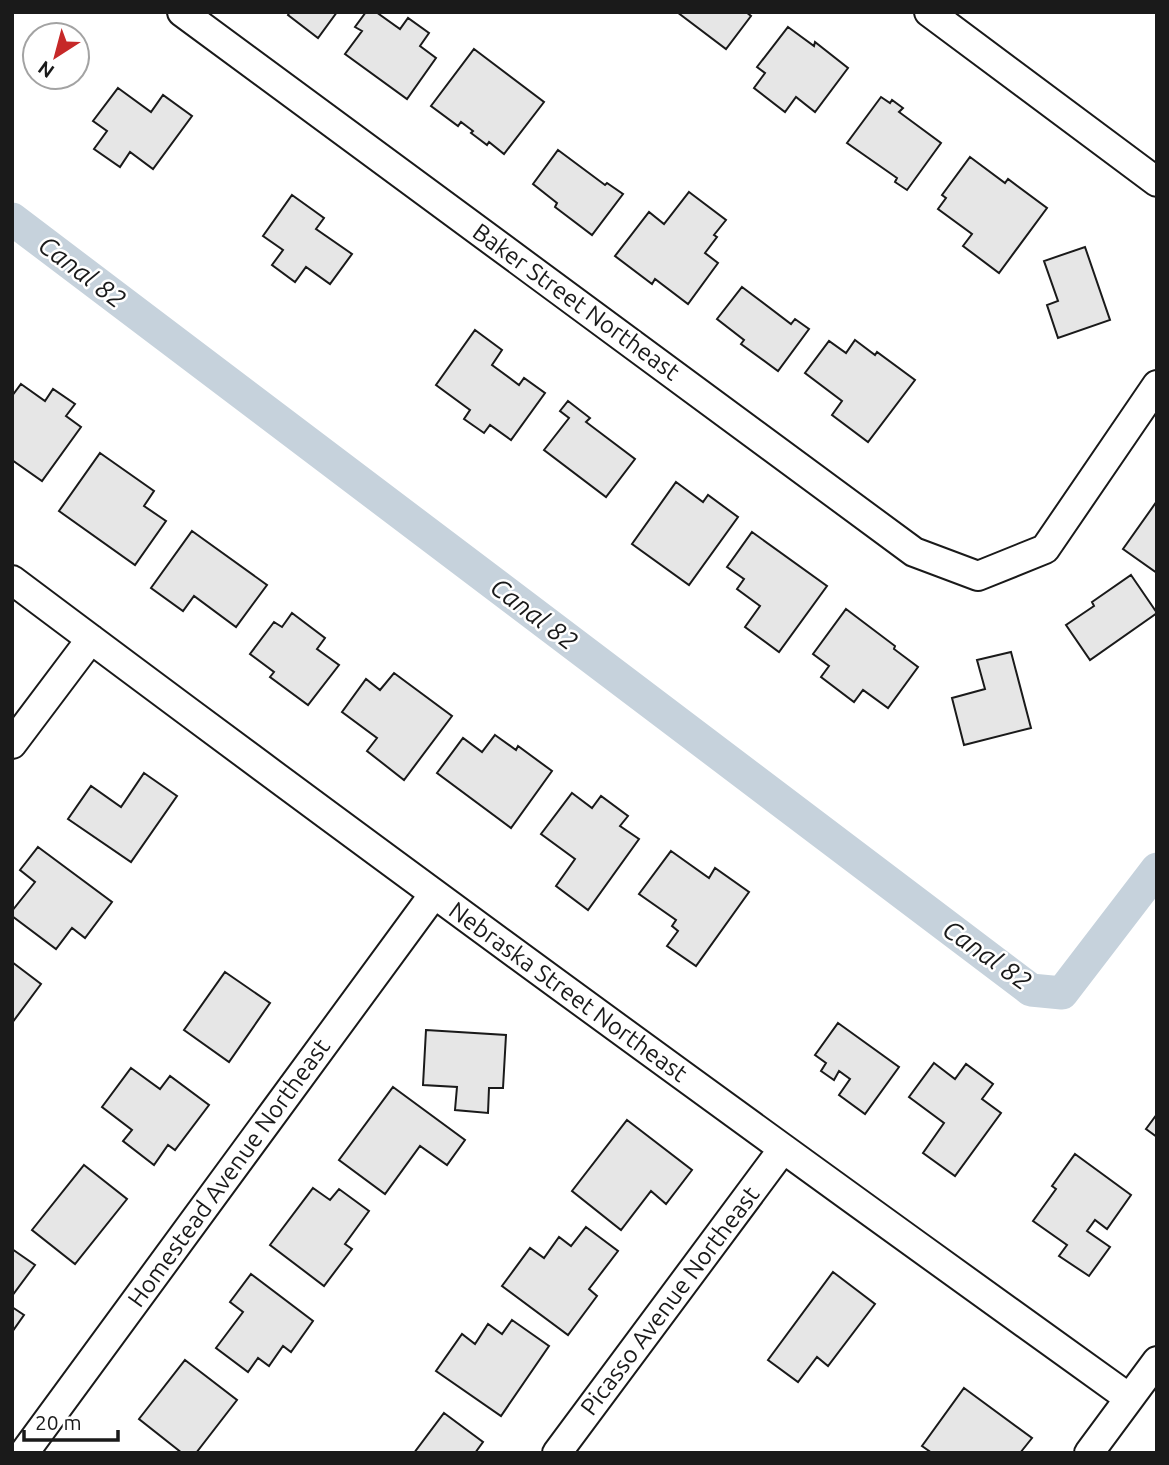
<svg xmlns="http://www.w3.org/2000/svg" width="1169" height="1465" viewBox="0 0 1169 1465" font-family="Ubuntu,sans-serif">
<rect width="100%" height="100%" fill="#fff"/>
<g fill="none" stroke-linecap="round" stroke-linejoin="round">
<path stroke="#c6d2dc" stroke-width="33" d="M 12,219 L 1031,990 L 1062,993 L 1157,869"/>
</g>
<path fill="#e6e6e6" stroke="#1a1a1a" stroke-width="2" d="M 290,12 L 337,12 L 318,38 L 288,15 Z
M 366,12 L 376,12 L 400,29 L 408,18 L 429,33 L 420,46 L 436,58 L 407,99 L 345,54 L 362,31 L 355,27 Z
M 677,12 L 746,12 L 751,16 L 726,49 Z
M 788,27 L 814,46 L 815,42 L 848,68 L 815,112 L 796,97 L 785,112 L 754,88 L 765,73 L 757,67 Z
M 474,49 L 544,102 L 504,154 L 489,142 L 487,145 L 471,133 L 473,131 L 461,122 L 458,126 L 431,106 Z
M 118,88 L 151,112 L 163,95 L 192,116 L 153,169 L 130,152 L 120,167 L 94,149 L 107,131 L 93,121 Z
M 881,97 L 890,103 L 892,100 L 903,108 L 899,112 L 941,143 L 907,190 L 895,182 L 897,178 L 847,143 Z
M 558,150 L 605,185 L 607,183 L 623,194 L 592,235 L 555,207 L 557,203 L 533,184 Z
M 970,157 L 1005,183 L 1008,179 L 1047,208 L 999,273 L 963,246 L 972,234 L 938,209 L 946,198 L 942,195 Z
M 689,192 L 726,220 L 714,235 L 717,237 L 705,253 L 718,263 L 688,304 L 655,279 L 652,284 L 615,256 L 649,212 L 664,224 Z
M 292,195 L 324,218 L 316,229 L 352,254 L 330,284 L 306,267 L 295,282 L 272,265 L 283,250 L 263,236 Z
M 1085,247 L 1110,320 L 1058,338 L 1047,305 L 1058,301 L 1044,261 Z
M 742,287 L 791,324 L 795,319 L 809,329 L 778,371 L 741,344 L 744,340 L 717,319 Z
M 475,330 L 502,350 L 492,365 L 519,385 L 524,378 L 545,393 L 511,440 L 490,425 L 484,433 L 464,419 L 470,410 L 436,385 Z
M 855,340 L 875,355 L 877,352 L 915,380 L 868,442 L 832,415 L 842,401 L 805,373 L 829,341 L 846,353 Z
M 21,384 L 45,401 L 53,389 L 75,404 L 66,416 L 81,427 L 42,481 L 12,460 L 12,396 Z
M 568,401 L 590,418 L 586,422 L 635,459 L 606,497 L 544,450 L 569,418 L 560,411 Z
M 100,453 L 154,491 L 144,506 L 166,521 L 135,565 L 59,511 Z
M 676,482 L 703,502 L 708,495 L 738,517 L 689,585 L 632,544 Z
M 1157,501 L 1157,573 L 1123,549 Z
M 192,531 L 267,585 L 236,627 L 194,596 L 183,611 L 151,588 Z
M 752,532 L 827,586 L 779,652 L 745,627 L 760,606 L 737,589 L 744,579 L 727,567 Z
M 1131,575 L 1157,613 L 1090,660 L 1066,625 L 1094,606 L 1092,602 Z
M 846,609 L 895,646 L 894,649 L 918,667 L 888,708 L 863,690 L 854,702 L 821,677 L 829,666 L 813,654 Z
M 292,613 L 325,638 L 317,649 L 339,665 L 308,705 L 270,677 L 274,672 L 250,654 L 274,622 L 282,627 Z
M 1011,652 L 1031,728 L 964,745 L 952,698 L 985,689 L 977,660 Z
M 394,673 L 452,716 L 404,780 L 367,751 L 377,738 L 342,712 L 366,679 L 380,690 Z
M 495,735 L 516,750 L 518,746 L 552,771 L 511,828 L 437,773 L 463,738 L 482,752 Z
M 144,773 L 177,796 L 131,862 L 68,819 L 91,786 L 121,807 Z
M 572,793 L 592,808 L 601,796 L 628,816 L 620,826 L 639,839 L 588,910 L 556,886 L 575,859 L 541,834 Z
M 38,847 L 112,902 L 85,938 L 72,928 L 56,949 L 12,916 L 12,911 L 35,882 L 20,870 Z
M 671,851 L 709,878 L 715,868 L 749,892 L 696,966 L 667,946 L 678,931 L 672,926 L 676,920 L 639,894 Z
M 12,962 L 41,984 L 12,1023 Z
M 225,972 L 270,1003 L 229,1062 L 184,1030 Z
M 838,1023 L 899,1067 L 865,1114 L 839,1095 L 850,1079 L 839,1071 L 834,1080 L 821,1071 L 826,1063 L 815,1055 Z
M 426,1030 L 506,1035 L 503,1088 L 489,1088 L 488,1113 L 455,1110 L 457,1087 L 423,1085 Z
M 934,1063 L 955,1079 L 966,1064 L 993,1084 L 982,1099 L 1001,1113 L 955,1176 L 923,1153 L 944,1123 L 909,1097 Z
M 131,1068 L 160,1089 L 170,1076 L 209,1105 L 175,1150 L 168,1145 L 154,1165 L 123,1141 L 132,1130 L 102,1107 Z
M 393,1087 L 465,1140 L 447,1165 L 420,1146 L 385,1194 L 339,1160 Z
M 1157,1114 L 1157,1137 L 1146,1129 Z
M 627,1120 L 692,1170 L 666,1204 L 651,1191 L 621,1230 L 572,1191 Z
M 1075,1154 L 1131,1195 L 1107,1229 L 1095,1220 L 1087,1231 L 1110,1247 L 1089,1276 L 1059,1256 L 1067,1245 L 1033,1221 L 1056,1189 L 1052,1186 Z
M 84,1165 L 127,1199 L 75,1264 L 32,1230 Z
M 313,1188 L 330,1200 L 339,1189 L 369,1211 L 345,1244 L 352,1249 L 324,1286 L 270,1245 Z
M 586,1227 L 618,1251 L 589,1289 L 597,1296 L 568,1335 L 502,1286 L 530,1248 L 544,1258 L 559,1237 L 571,1246 Z
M 12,1249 L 35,1265 L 12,1296 Z
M 833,1272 L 875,1304 L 828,1366 L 817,1357 L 798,1382 L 768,1360 Z
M 251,1274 L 313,1321 L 291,1352 L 283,1346 L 269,1366 L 258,1358 L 248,1372 L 216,1348 L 243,1312 L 230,1302 Z
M 12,1307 L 24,1315 L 12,1332 Z
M 512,1320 L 549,1346 L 501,1416 L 436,1371 L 462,1334 L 475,1344 L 488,1324 L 502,1334 Z
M 185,1360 L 237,1400 L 196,1453 L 182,1453 L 139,1419 Z
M 964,1388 L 1032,1438 L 1020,1453 L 932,1453 L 922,1446 Z
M 444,1413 L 483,1442 L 475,1453 L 414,1453 Z"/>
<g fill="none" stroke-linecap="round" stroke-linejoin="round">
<g stroke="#1a1a1a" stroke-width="32">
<path id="street" d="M 182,12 L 914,552 L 978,576 L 1045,549 L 1157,385
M 929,12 L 1157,182
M 12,580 C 381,857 754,1129 1129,1398
M 12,744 L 91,639
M 24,1453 L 434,894
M 557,1453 L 783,1149
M 1089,1453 L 1157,1361"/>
</g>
<use href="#street" stroke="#fff" stroke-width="28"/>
</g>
<g text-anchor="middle" stroke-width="5" stroke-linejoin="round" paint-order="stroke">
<g font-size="24" fill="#1a1a1a" stroke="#fff">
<text transform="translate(576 302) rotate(36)" y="8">Baker Street Northeast</text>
<text transform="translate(568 992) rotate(36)" y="8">Nebraska Street Northeast</text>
<text transform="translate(229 1173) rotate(-54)" y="8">Homestead Avenue Northeast</text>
<text transform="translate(670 1301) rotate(-53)" y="8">Picasso Avenue Northeast</text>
</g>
<g font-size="26" font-style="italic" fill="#1a1a1a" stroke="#fff">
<text transform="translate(82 272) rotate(37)" y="9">Canal 82</text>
<text transform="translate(534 614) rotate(37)" y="9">Canal 82</text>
<text transform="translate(987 955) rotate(35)" y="9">Canal 82</text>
</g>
</g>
<rect width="1169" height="1465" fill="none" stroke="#1a1a1a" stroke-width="28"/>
<g transform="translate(56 56) rotate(216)"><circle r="33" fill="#ffffff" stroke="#a3a3a3" stroke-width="2"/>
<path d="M0-5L12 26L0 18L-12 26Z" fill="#c62828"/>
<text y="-10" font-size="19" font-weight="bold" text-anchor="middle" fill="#1a1a1a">N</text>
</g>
<path d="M24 1430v10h94v-10" fill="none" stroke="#1a1a1a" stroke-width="3.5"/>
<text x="35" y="1430" font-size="21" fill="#1a1a1a" stroke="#ffffff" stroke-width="5" paint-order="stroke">20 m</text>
</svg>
